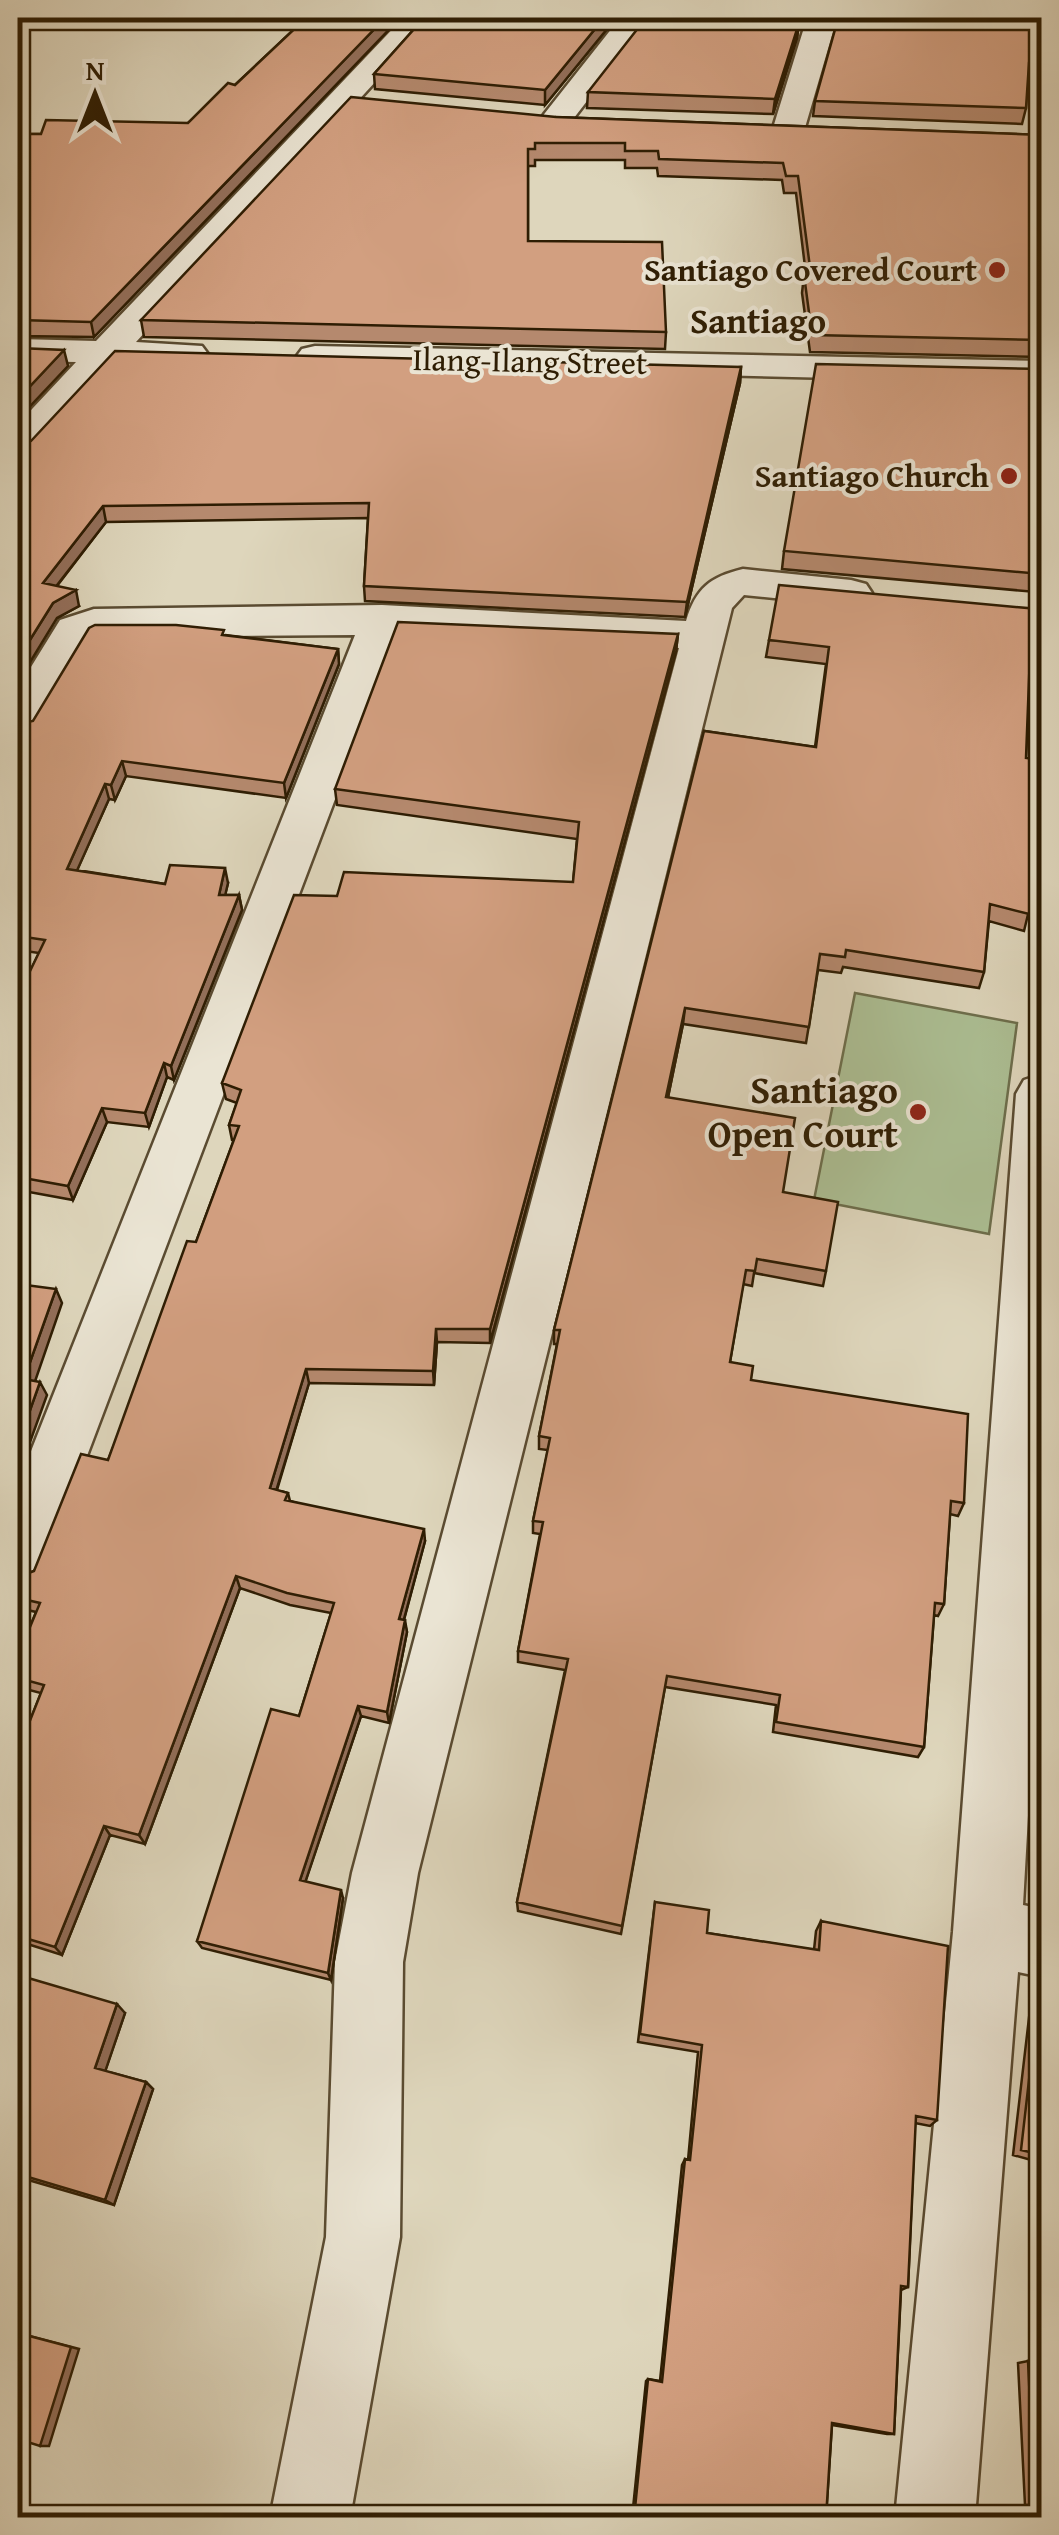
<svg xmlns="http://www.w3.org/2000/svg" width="1059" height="2535" viewBox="0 0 1059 2535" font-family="'Gentium Book Plus',serif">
<rect width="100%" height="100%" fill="#ded6bc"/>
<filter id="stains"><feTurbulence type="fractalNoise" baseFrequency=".002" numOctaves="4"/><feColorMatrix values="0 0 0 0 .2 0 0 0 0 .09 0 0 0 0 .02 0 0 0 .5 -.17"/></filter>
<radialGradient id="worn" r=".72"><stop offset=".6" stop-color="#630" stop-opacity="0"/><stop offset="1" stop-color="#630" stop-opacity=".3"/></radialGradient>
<path fill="#acbf94" stroke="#6d6e4c" stroke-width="2.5" d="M 855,993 L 1017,1023 L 989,1234 L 814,1200 Z"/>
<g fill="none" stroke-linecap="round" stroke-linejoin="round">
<g stroke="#5a4b31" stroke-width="5">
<path id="minor" d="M 403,18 L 434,18 L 136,342 L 202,346 L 208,354 L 202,362 L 189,365 L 116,363 L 32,454 L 18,458 L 18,424 L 76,362 L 18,361 L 18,339 L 96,341 Z
M 620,18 L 651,18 L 567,127 L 545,127 L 540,120 L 545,113 Z
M 807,18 L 837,18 L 804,131 L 800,138 L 776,138 L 772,131 Z
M 315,346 L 1042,361 L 1042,383 L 302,365 L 296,357 L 302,349 Z
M 743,569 L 851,580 L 866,584 L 872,593 L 866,602 L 851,606 L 744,595 L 732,608 L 418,1873 L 403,1962 L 400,2237 L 350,2518 L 270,2518 L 326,2237 L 335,1962 L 352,1873 L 679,648 L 397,635 L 48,1559 L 39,1579 L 18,1587 L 18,1484 L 355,635 L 98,637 L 90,640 L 34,734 L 18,738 L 18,688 L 60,620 L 94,609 L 382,605 L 686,621 C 696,588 710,577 743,569 Z
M 1042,1074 L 1042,1565 L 1023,1905 L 1042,1909 L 1042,1977 L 1018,1972 L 975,2518 L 895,2518 L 953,1932 L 1016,1094 L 1024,1080 Z"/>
</g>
<use href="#minor" fill="#eae4d3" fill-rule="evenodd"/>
</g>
<path fill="#b5896e" stroke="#2e1d03" stroke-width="2.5" d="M 306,18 L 400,18 L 94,337 L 18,336 L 18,134 L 41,134 L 188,123 L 235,85 Z
M 424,18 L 616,18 L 545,105 L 375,89 L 374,74 Z
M 1042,18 L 1042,79 L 1028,79 L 1026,108 L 1022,124 L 813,116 L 815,101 L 847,28 Z
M 799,23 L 797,38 L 773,114 L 587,108 L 588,92 Z
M 556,117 L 1042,135 L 1042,357 L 810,352 L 802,293 L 804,275 L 806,275 L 796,193 L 784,193 L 782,180 L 658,176 L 657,168 L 625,168 L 625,160 L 535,160 L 535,166 L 528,166 L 528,241 L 666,332 L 665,349 L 144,337 L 141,320 Z
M 741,367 L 740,383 L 685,617 L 365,601 L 364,586 L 368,518 L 106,522 L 57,586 L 79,606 L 57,618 L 18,445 Z
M 1042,369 L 1042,578 L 1040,578 L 1036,592 L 782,569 L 784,551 Z
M 678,634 L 676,651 L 490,1343 L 437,1342 L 434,1385 L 309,1383 L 277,1490 L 288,1493 L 290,1501 L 425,1541 L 404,1620 L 407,1632 L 389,1723 L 361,1716 L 305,1882 L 343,1898 L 331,1980 L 202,1948 L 197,1941 L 299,1716 L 331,1613 L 290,1605 L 240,1588 L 145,1844 L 110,1835 L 62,1955 L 18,1941 L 18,1751 L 41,1693 L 18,1687 L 18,1656 L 36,1612 L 18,1608 L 18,1577 L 34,1571 L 108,1460 L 196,1242 L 234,1140 L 232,1140 L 229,1125 L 237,1103 L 226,1099 L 222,1083 L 337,896 L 573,882 L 577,839 L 337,805 L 335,789 Z
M 225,635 L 338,649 L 339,664 L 286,798 L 126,776 L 115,800 L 109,799 L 77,870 L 165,884 L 228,883 L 225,895 L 239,895 L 242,910 L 174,1080 L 167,1077 L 149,1127 L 107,1122 L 73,1200 L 18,1190 L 18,996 L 39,953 L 18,950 L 18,724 L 33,721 Z
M 769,640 L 1035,655 L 1030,672 L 1026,758 L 1042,760 L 1042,907 L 1030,906 L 1024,931 L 989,921 L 984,972 L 979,988 L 843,967 L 841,973 L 818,970 L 806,1043 L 683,1024 L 668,1097 L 783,1192 L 826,1271 L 823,1286 L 754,1273 L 752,1286 L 743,1284 L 730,1362 L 751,1380 L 964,1503 L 958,1516 L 950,1514 L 944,1604 L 938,1616 L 934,1615 L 924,1747 L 918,1757 L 773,1732 L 776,1705 L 665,1687 L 621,1934 L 518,1911 L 517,1902 L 565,1670 L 518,1662 L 518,1651 L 540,1534 L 533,1533 L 533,1521 L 548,1450 L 539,1449 L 539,1436 L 557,1344 L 554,1344 L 554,1330 L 704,731 L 815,747 L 826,664 L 766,657 Z
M 655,1902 L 707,1933 L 814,1950 L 816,1931 L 821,1921 L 937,2120 L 930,2126 L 915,2123 L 908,2287 L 901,2290 L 894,2434 L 887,2434 L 832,2425 L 826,2518 L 632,2518 L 646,2381 L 648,2379 L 660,2381 L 682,2165 L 685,2159 L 688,2160 L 698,2052 L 638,2042 Z
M 18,1975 L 125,2013 L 105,2071 L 146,2082 L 153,2089 L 114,2205 L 18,2177 Z
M 1040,1984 L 1042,1985 L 1042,2163 L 1013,2155 L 1032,1992 Z
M 1028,2361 L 1042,2363 L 1042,2518 L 1033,2518 L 1032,2505 L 1025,2505 L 1018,2363 Z"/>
<path fill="#936f5a" stroke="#2e1d03" stroke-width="2.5" d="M 385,18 L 400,18 L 94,337 L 91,322 Z
M 604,18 L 616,18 L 545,105 L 545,90 Z
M 799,23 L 797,38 L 773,114 L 775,99 Z
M 64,350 L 68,366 L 18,419 L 18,399 Z
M 741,367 L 740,383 L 685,617 L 687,602 Z
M 103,506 L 106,522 L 47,598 L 43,583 Z
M 76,590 L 79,606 L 57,618 L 18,682 L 18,659 L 53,603 Z
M 678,634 L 676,651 L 490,1343 L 490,1329 Z
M 338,649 L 339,664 L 286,798 L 284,783 Z
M 122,761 L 126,776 L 115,800 L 111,785 Z
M 105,784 L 109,799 L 71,884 L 67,869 Z
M 225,868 L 228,883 L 222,909 L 219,895 Z
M 239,895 L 242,910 L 174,1080 L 171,1066 Z
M 685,1008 L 683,1024 L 665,1112 L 666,1097 Z
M 164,1063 L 167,1077 L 149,1127 L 145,1113 Z
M 102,1108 L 107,1122 L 73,1200 L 68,1186 Z
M 56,1289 L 62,1303 L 31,1393 L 24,1379 Z
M 436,1329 L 437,1342 L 434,1385 L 433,1371 Z
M 306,1369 L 309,1383 L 273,1501 L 270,1488 Z
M 40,1382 L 47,1395 L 18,1475 L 18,1444 Z
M 424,1529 L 425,1541 L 401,1630 L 399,1619 Z
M 236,1576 L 240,1588 L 145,1844 L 139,1835 Z
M 405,1620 L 407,1632 L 389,1723 L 387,1712 Z
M 358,1706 L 361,1716 L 303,1889 L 300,1880 Z
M 104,1826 L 110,1835 L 62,1955 L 55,1947 Z
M 341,1890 L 343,1898 L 331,1980 L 328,1973 Z
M 117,2004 L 125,2013 L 104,2075 L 95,2068 Z
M 146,2082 L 153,2089 L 114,2205 L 105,2200 Z
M 18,2333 L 79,2349 L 49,2446 L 40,2446 Z"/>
<path fill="#d29f80" stroke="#2e1d03" stroke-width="2.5" d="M 306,18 L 385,18 L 91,322 L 18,320 L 18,134 L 41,134 L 46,120 L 188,123 L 228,83 L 235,85 Z
M 424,18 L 604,18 L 545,90 L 374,74 Z
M 646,18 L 744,18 L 799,23 L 775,99 L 588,92 Z
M 849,18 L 1042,18 L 1042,64 L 1029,63 L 1026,108 L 815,101 L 836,26 L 847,28 Z
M 351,97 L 556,117 L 1042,135 L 1042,340 L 812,335 L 804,275 L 811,275 L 798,176 L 786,176 L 783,163 L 659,159 L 658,151 L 625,151 L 625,143 L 535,143 L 535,149 L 528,149 L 528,241 L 662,242 L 666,332 L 141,320 Z
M 18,348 L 64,350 L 18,399 Z
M 115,351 L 741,367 L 687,602 L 364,586 L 369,503 L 103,506 L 43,583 L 76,590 L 53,603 L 18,659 L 18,445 L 31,441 Z
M 816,364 L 1042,369 L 1041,574 L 784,551 Z
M 779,585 L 1038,609 L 1035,655 L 1030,654 L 1026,758 L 1042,760 L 1042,890 L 1032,890 L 1029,914 L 990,904 L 984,972 L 846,950 L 845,957 L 820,954 L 809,1027 L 685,1008 L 666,1097 L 795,1118 L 783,1192 L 838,1202 L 826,1271 L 757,1259 L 755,1271 L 746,1270 L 730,1362 L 753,1366 L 751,1380 L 968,1414 L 964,1503 L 951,1501 L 944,1604 L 935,1603 L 924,1747 L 776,1722 L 780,1695 L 667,1676 L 622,1926 L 517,1902 L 568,1659 L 518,1651 L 543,1522 L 533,1521 L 550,1438 L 539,1436 L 560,1330 L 554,1330 L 704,731 L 816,747 L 829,647 L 769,640 Z
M 398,622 L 678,634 L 490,1329 L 436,1329 L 433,1371 L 306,1369 L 270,1488 L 288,1493 L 285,1500 L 424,1529 L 399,1619 L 405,1620 L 387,1712 L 358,1706 L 300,1880 L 341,1890 L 328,1973 L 197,1941 L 271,1709 L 299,1716 L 334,1603 L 287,1593 L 236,1576 L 139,1835 L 104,1826 L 55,1947 L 18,1936 L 18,1751 L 44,1685 L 18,1678 L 18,1656 L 40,1603 L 18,1598 L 18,1577 L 34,1571 L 81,1454 L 108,1460 L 187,1241 L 196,1242 L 239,1126 L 229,1125 L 241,1090 L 222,1083 L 294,895 L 337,896 L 344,872 L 573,882 L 579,822 L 335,789 Z
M 95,625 L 176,625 L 224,630 L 222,635 L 338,649 L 284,783 L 122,761 L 111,785 L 105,784 L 67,869 L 165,884 L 170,865 L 225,868 L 219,895 L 239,895 L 171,1066 L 164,1063 L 145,1113 L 102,1108 L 68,1186 L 18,1177 L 18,996 L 45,940 L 18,936 L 18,724 L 33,721 L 89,628 Z
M 18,1284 L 56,1289 L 24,1379 L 40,1382 L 18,1444 Z
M 655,1902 L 709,1910 L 707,1933 L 819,1950 L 821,1921 L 948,1946 L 937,2120 L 916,2116 L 908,2287 L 901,2286 L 894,2434 L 832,2423 L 826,2518 L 634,2518 L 648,2379 L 662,2382 L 685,2159 L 690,2160 L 702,2045 L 640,2034 Z
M 18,1975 L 117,2004 L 95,2068 L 146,2082 L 105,2200 L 18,2174 Z
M 1040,1984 L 1042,1985 L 1042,2155 L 1021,2150 Z
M 18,2333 L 71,2347 L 40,2446 L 18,2439 Z
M 1028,2361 L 1042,2363 L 1042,2506 L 1035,2506 Z"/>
<g fill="#8f2418" stroke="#eae4d3" stroke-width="4">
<circle cx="997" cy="270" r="10"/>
<circle cx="1009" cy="476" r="10"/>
<circle cx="918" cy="1112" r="10"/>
</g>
<g text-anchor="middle" stroke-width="8" stroke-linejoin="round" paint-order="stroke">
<g font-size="32" font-weight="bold" fill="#2e1d03" stroke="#eae4d3" text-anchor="end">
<text x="977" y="281">Santiago Covered Court</text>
<text x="989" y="487">Santiago Church</text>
</g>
<g font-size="32" fill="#2e1d03" stroke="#eae4d3">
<text transform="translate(530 361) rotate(1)" y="11">Ilang-Ilang Street</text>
</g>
<g font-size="35" font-weight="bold" fill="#2e1d03" stroke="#eae4d3">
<text x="758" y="333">Santiago</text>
</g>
<g font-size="38" font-weight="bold" fill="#2e1d03" stroke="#eae4d3" text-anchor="end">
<text x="898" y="1103">Santiago<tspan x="898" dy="44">Open Court</tspan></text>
</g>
</g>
<rect width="1059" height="2535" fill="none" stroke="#ded6bc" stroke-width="60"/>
<rect x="20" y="20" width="1019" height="2495" fill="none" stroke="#2e1d03" stroke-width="5"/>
<rect x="30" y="30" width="999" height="2475" fill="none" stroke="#2e1d03" stroke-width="2.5"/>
<g transform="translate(95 95)" stroke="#eae4d3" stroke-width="8" paint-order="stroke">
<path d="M0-8L18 38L0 25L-18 38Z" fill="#2e1d03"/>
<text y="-15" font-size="28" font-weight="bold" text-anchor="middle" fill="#2e1d03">N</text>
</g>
<rect width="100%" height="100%" filter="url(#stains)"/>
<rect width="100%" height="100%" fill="url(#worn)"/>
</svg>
